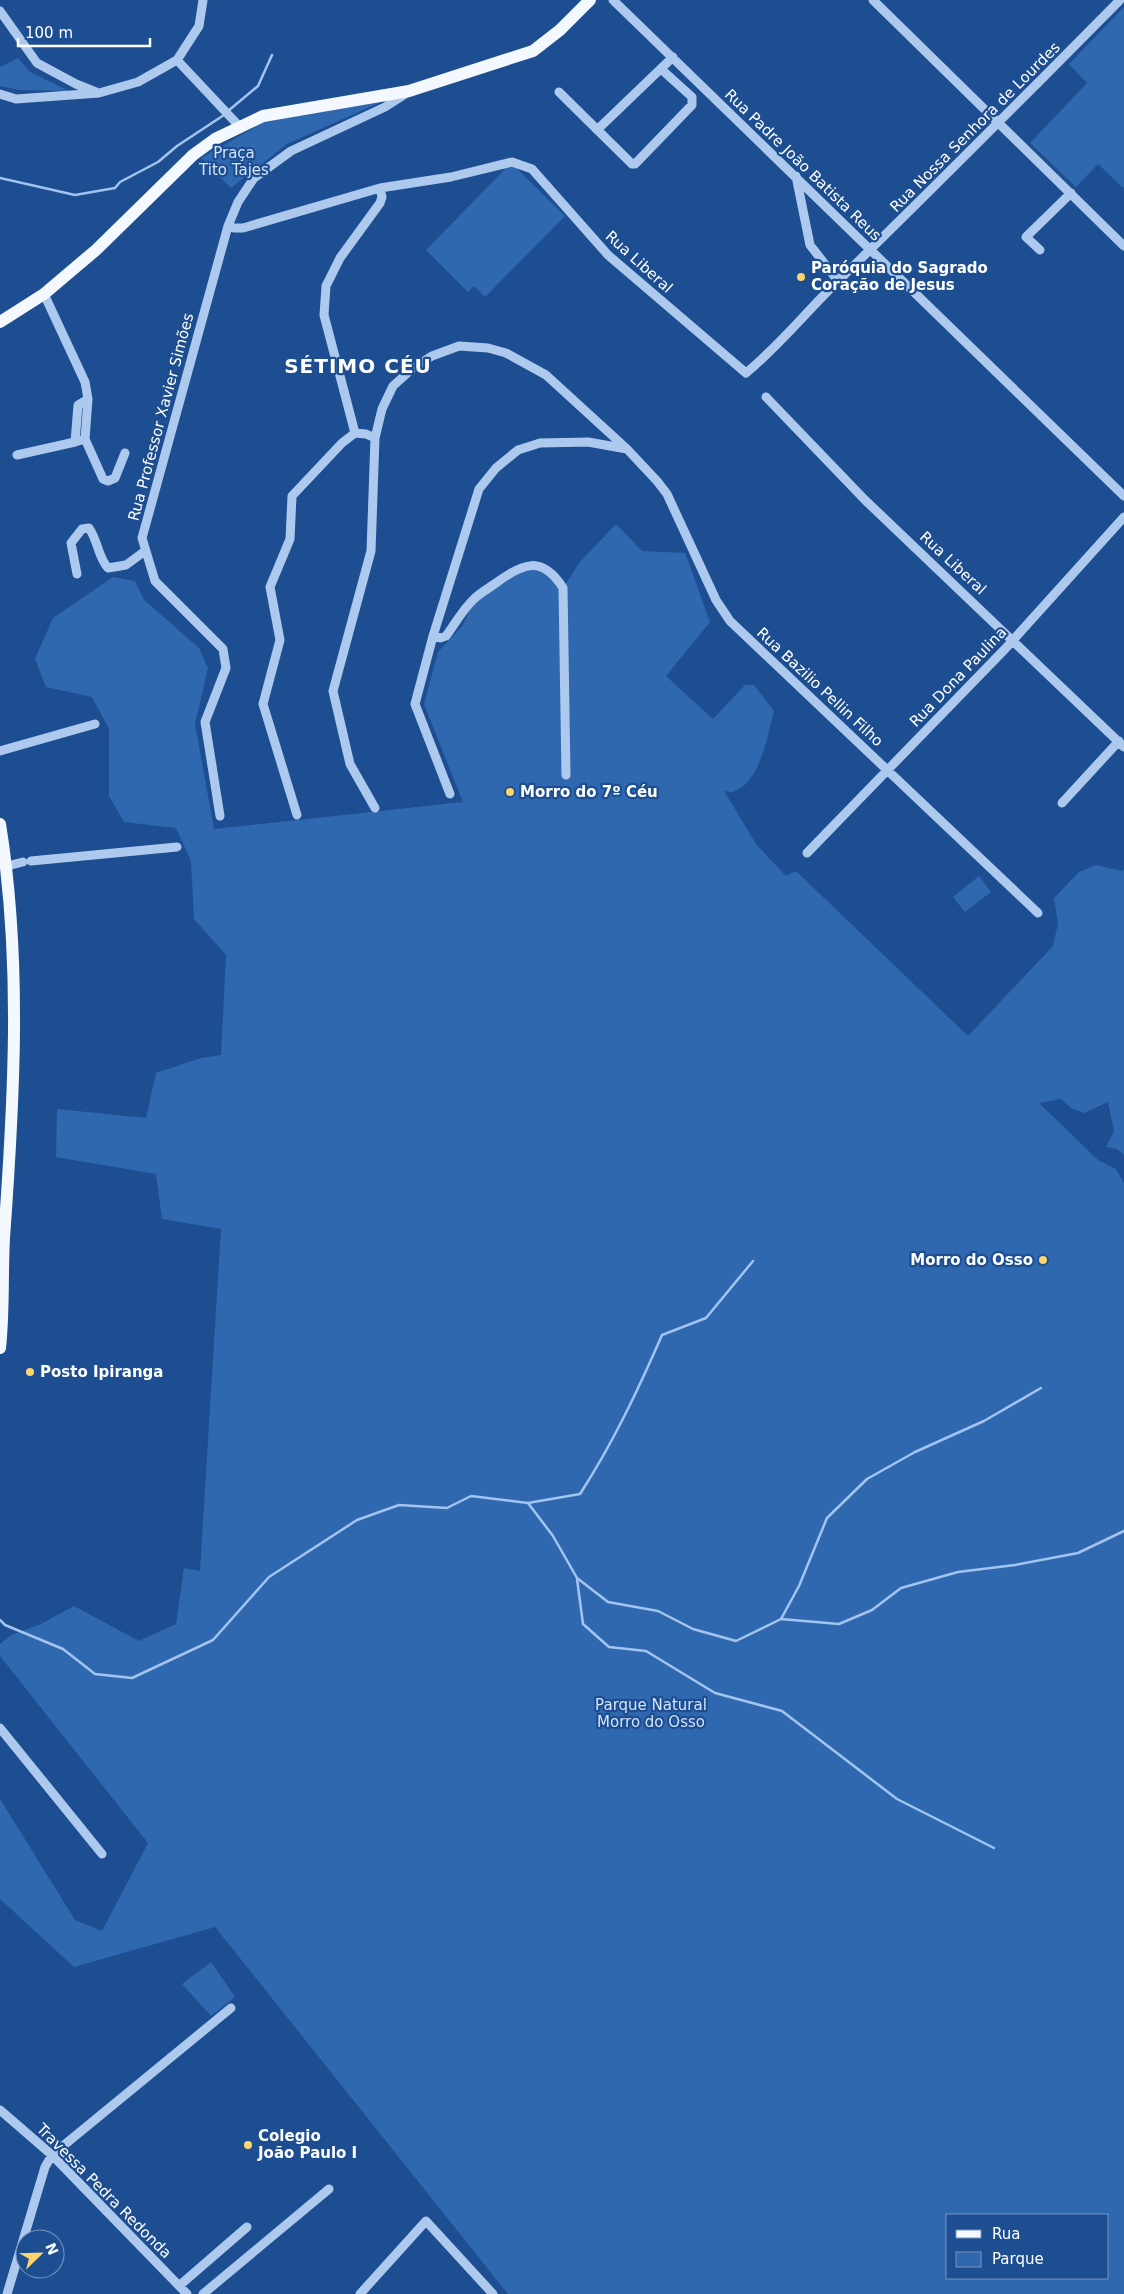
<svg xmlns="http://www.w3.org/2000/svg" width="1124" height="2294" viewBox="0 0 1124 2294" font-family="'DejaVu Sans',sans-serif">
<rect width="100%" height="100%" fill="#1d4e91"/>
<path fill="#3068af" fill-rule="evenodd" d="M 1124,7 L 1124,187 L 1123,188 L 1098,164 L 1076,187 L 1030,143 L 1087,83 L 1069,64 Z
M 18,58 L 30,72 L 69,91 L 19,90 L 0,86 L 0,67 Z
M 381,102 L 287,144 L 231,188 L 201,158 L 266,121 Z
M 511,163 L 565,216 L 485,297 L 474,286 L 468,292 L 426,250 Z
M 616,524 L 642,551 L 685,553 L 710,622 L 666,676 L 713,719 L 745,685 L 754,685 L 774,711 C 768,734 760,782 735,791 C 732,793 727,791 724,791 L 756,844 L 786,876 L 796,871 L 968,1036 L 1053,946 L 1058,923 L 1054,898 L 1079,872 L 1096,865 L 1122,871 L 1124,869 L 1124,1155 L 1117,1149 L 1106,1147 L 1114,1131 L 1108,1102 L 1084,1113 L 1071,1108 L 1061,1099 L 1039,1103 L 1098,1160 L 1116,1169 L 1124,1183 L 1124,2294 L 508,2294 L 215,1927 L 74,1967 L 0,1899 L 0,1799 L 75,1920 L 102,1931 L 148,1843 L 0,1656 L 0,1644 L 11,1635 L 41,1624 L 74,1606 L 139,1641 L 176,1624 L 184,1568 L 200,1571 L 221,1229 L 162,1219 L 156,1174 L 56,1157 L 57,1109 L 146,1118 L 156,1073 L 201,1058 L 221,1055 L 226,955 L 194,919 L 191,861 L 176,828 L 124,822 L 109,796 L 109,729 L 92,697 L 46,687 L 35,659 L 53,618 L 113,577 L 135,581 L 144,600 L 199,648 L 208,668 L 195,724 L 214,829 L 463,802 L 424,704 L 438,652 L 463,625 L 473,604 L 518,570 L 537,568 L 563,588 L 580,562 ZM 948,2215 L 1108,2215 L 1108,2278 L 948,2278 Z
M 979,876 L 991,892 L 965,912 L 953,897 Z
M 211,1962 L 235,1997 L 211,2016 L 182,1984 Z"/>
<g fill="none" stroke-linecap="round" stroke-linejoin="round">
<path stroke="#a1c4f0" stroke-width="2.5" d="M 228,111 L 258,86 L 272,55
M 0,178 L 75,195 L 115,188 L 120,182 L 158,162 L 177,146 L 224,115
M 528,1503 L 580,1494 C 613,1443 638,1390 662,1335 L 706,1318 L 753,1261
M 577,1579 L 583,1624 L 609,1647 L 646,1651 L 715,1693 L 782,1711 L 897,1799 L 994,1848
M 781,1619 L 839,1624 L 872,1610 L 901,1588 L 958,1572 L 1015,1565 L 1078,1553 L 1124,1531
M 0,1620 L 5,1625 L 63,1649 L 95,1674 L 132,1678 L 213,1640 L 269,1577 L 357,1520 L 399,1505 L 447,1508 L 471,1496 L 528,1503 L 553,1536 L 577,1578 L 608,1602 L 658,1611 L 693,1629 L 736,1641 L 781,1619 L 799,1586 L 827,1518 L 867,1479 L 915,1452 L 984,1421 L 1041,1388"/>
<path stroke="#adcaee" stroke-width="9" d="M 613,0 L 1124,496
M 873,0 L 1124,246
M 0,11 L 37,63 L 76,84 L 96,92
M 177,60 L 239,126
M 559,92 L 632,164 L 635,164 L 692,105 L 692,97 L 661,69
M 0,94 L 16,99 L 99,93 L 138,82 L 177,60 L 199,26 L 203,0
M 597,130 L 673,57
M 796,176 L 810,245 L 838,281
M 228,226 L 234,228 L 243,228 L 380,188 L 451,177 L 512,162 L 532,169 L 608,255 L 746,373 C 779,346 806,312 837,282 C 933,189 1026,95 1120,0
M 1040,250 L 1026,237 L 1071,193
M 44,294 L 85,382 L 88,399 L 85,439 L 103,479 L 108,481 L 115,478 L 125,453
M 766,397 L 865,500 L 1124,747
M 355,433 L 324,315 L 326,286 L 340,258 L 380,203 L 382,197 L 380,188
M 355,433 L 366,434 L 375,438
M 85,439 L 75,442 L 78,405 L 88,399
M 17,455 L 75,442
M 77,574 L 71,543 L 82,529 L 89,528 C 98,541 98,557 108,568 L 126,565 L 145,551
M 433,636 L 440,638 L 446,636 C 455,624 463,609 474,599 C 480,593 489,588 496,583 C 523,563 542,555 563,588 L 566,775
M 0,751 L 95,724
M 450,794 L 415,704 L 433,636 L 479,489 L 496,468 L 518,450 L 540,443 L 588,442 L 627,449
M 1062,803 L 1119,741
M 375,808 L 350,764 L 333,691 L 371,551 L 375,438 L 382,409 L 393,386 L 413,368 L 432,356 L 459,346 L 488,348 L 506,353 L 546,375 L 627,449 L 657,481 L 667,494 L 716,600 L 730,621 L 1038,913
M 297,815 L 263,704 L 280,640 L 270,587 L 290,539 L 292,496 L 342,443 L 355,433
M 220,816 L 205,722 L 226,668 L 223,649 L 155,581 L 142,538 L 228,226 L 238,202 L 254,178 L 291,151 L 385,107 L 407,93
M 807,853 L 1005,649 L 1124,517
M 31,861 L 177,847
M 7,866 L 23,862
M 0,1728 L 102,1854
M 0,2110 L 52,2155 L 187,2294
M 179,2286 L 247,2227
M 7,2294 L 45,2167 L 52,2155 L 231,2008
M 203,2294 L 329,2189
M 360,2294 L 426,2221 L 493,2294"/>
<path stroke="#f4f8ff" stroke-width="12" d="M 0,322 L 44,294 L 96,250 L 193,155 L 215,139 L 263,116 L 409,91 L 533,51 L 560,30 L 590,0
M 0,824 C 22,961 14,1100 4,1238 C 2,1274 4,1311 0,1348"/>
</g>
<g fill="#fdd56c" stroke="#1d4e91" stroke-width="2">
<circle cx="801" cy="277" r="5"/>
<circle cx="510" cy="792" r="5"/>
<circle cx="1043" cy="1260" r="5"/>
<circle cx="30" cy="1372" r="5"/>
<circle cx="248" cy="2145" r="5"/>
</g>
<g text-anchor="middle" stroke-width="4.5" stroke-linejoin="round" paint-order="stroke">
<g font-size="15" fill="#fff" stroke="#1d4e91">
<text transform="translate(975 127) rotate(-45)" y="5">Rua Nossa Senhora de Lourdes</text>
<text transform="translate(803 165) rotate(44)" y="5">Rua Padre João Batista Reus</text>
<text transform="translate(639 262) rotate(42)" y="5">Rua Liberal</text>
<text transform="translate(161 417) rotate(-75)" y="5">Rua Professor Xavier Simões</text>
<text transform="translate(953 563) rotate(43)" y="5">Rua Liberal</text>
<text transform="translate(958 677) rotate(-46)" y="5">Rua Dona Paulina</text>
<text transform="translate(820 687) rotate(43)" y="5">Rua Bazilio Pellin Filho</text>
<text transform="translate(104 2191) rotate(45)" y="5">Travessa Pedra Redonda</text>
</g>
<g font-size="15" fill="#d3e4fa" stroke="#1d4e91">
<text x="234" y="158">Praça<tspan x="234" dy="17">Tito Tajes</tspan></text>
<text x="651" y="1710">Parque Natural<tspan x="651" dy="17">Morro do Osso</tspan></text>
</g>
<g font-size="15" font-weight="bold" fill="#fff" stroke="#1d4e91" text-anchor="start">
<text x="811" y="273">Paróquia do Sagrado<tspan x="811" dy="17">Coração de Jesus</tspan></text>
<text x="520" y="797">Morro do 7º Céu</text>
<text x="1033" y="1265" text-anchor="end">Morro do Osso</text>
<text x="40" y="1377">Posto Ipiranga</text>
<text x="258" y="2141">Colegio<tspan x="258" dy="17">João Paulo I</tspan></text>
</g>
<g font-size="20" font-weight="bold" letter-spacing="1" fill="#fff" stroke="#1d4e91">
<text x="358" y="373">SÉTIMO CÉU</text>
</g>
</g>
<rect x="946" y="2214" width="162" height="65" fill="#1d4e91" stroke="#7795bd"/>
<rect x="956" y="2230" width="25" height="8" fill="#f4f8ff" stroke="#7795bd"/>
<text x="992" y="2239" font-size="15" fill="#ffffff">Rua</text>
<rect x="956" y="2252" width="25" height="15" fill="#3068af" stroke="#7795bd"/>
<text x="992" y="2264" font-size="15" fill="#ffffff">Parque</text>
<g transform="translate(40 2254) rotate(67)"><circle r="24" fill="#1d4e91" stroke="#7795bd"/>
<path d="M0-4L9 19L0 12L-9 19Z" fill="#fdd56c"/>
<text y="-8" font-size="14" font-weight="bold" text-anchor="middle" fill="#ffffff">N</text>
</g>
<path d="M18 38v8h132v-8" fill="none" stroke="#ffffff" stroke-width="2.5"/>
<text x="25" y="38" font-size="15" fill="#ffffff" stroke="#1d4e91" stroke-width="4" paint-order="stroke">100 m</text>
</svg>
